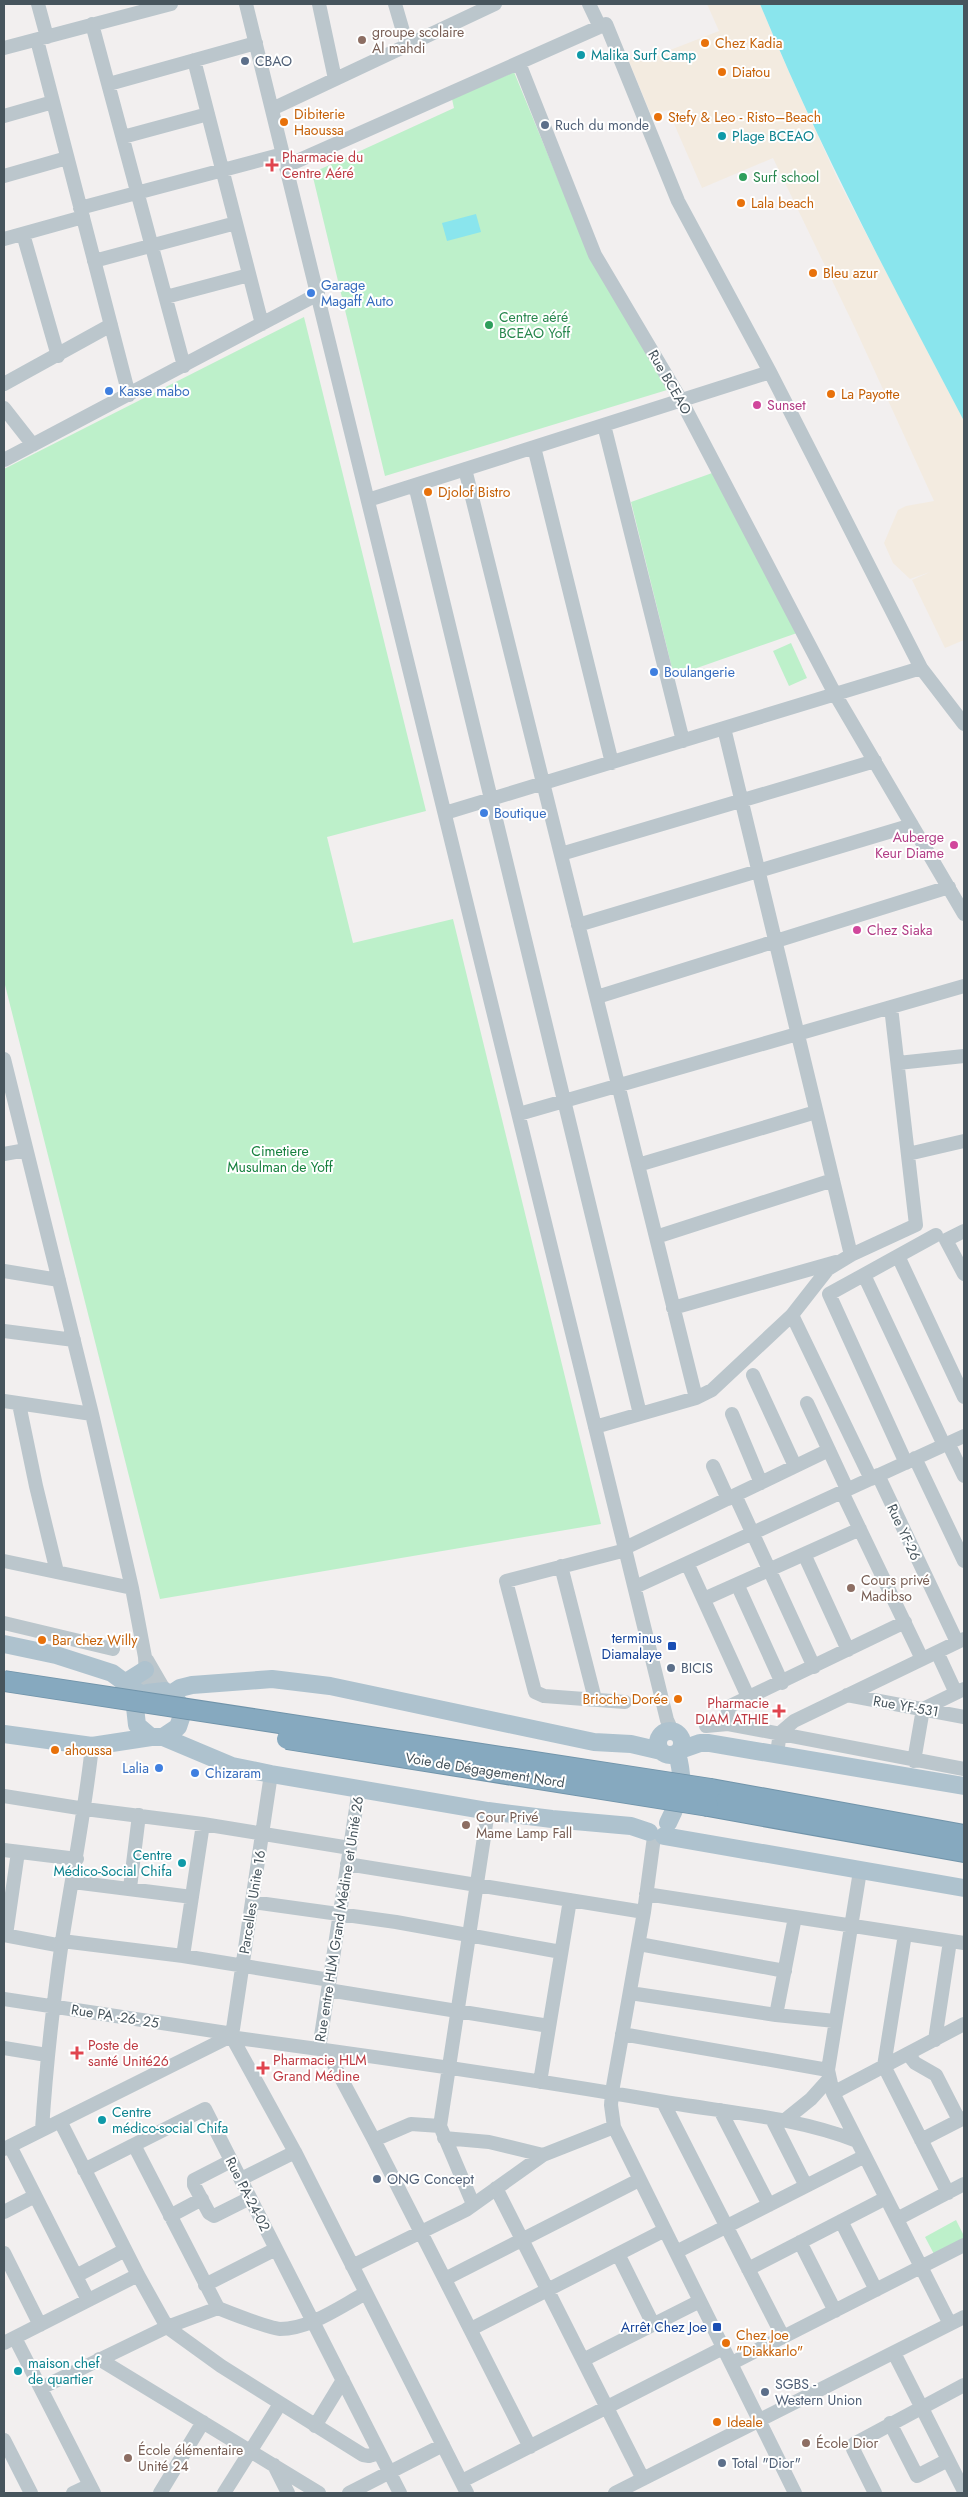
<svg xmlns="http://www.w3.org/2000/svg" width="968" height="2497" viewBox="0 0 968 2497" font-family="Jost,sans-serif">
<rect width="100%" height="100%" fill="#f2efef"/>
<path fill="#bdf0ca" d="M 514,72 L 585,245 L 667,390 L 385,476 L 312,173 L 454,108 L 452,99 Z
M 304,317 L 426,811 L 327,837 L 353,943 L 453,919 L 601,1524 L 160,1599 L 4,981 L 4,469 Z
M 715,472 L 797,633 L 674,676 L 631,502 Z
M 791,643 L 807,678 L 789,686 L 773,651 Z
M 956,2220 L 964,2236 L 964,2240 L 935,2256 L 925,2237 Z"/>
<path fill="#f3ebe0" d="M 707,4 L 760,4 L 784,61 L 838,180 L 964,421 L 964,640 L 945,648 L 912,580 L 930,572 L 910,579 L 893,563 L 884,543 L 898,510 L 906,506 L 934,501 L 855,328 L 773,158 L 702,188 L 668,110 L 651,115 L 628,59 L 642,54 L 647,59 L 719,31 Z"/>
<path fill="#8ae5ed" d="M 760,4 L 964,4 L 964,421 C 892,284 819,148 760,4 Z
M 476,214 L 481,232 L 447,241 L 442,223 Z"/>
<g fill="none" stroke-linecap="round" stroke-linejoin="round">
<g stroke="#7194aa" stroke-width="22">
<path id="highway" d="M 711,1789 L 964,1835
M 708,1806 L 964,1852"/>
</g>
<path stroke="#bbc6cc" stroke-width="14" d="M 38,4 L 47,37
M 246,4 L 667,1720 L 672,1731
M 319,4 L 335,79
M 395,4 L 407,45
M 589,4 L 600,27
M 92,24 L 184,366
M 37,40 L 129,395
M 4,48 L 171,4
M 194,60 L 262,324
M 519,63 L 595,255 L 681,400 L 835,694 L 964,914
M 109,84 L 256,43
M 272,109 L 495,4
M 4,116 L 53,102
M 123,137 L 208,114
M 286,166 L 606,24 L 678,201 L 770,372 L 921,668 L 964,724
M 4,176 L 67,158
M 80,208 L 283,154
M 23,234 L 58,356
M 4,239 L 83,217
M 94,261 L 236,223
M 166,297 L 249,275
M 4,384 L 111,325
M 4,408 L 33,445
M 604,425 L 683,741
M 534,447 L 612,763
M 4,460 L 318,294
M 465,469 L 696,1398
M 415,485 L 640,1414
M 368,500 L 770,372
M 724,728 L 851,1255
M 445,813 L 921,668
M 561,854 L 875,761
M 578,925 L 912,825
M 597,997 L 949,887
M 891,1007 L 916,1225
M 4,1059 L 92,1414 L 132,1588 L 145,1657 L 147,1693
M 898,1063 L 964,1056
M 519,1114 L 964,986
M 4,1154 L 26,1150
M 908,1154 L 964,1141
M 638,1165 L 816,1112
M 656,1237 L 833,1180
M 946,1240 L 964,1274
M 946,1240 L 964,1231
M 898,1256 L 964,1397
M 4,1271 L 59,1280
M 864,1275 L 944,1445
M 673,1308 L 836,1262
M 792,1315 L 871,1479
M 4,1331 L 74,1340
M 753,1375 L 795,1466
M 4,1401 L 92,1414
M 807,1403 L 847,1489
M 19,1404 L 36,1486 L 57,1572
M 732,1414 L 761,1483
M 595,1427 L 696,1398 L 712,1390 L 792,1315 L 828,1269 L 851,1255 L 916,1225
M 948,1443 L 964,1476
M 915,1458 L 964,1561
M 906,1463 L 829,1294 L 936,1235
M 713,1466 L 728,1499
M 878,1475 L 957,1642
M 842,1492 L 922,1659
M 735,1495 L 814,1667
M 625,1548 L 829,1450
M 804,1554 L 848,1650
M 4,1561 L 132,1588
M 687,1563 L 749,1699
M 561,1566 L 595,1699
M 737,1584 L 782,1683
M 635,1587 L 964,1436
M 704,1599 L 860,1529
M 4,1623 L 113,1649
M 937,1652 L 956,1693
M 147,1660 L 165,1691
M 847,1695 L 964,1717
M 625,1702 L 544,1696 L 535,1692 L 506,1581 L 626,1550
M 728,1724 L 964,1769
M 706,1726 L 728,1724 L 726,1717 L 730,1706 L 905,1622
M 777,1753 L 780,1733 L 794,1721 L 964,1639
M 914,1761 L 923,1709 L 964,1689
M 4,1796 L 85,1809 L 203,1824 L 350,1848
M 654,1837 L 644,1912 L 612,2092 L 611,2105 L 614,2127 L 795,2493
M 4,1850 L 77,1859
M 347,1864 L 644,1912
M 860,1871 L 828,2070 L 833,2093 L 950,2324
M 73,1882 L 192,1897
M 130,1888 L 139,1815
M 646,1894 L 964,1943
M 252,1902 L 396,1922 L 561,1952
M 905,1934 L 884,2066 L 948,2193
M 4,1935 L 62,1946
M 6,1935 L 18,1852
M 62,1941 L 183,1956 L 330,1980
M 639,1944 L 785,1971
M 183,1956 L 203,1824
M 328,1990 L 549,2026
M 630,1993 L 776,2015 L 835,2021
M 4,1999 L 227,2033
M 776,2015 L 795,1917
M 233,2029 L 271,1774
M 622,2034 L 828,2070
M 237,2038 C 380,2057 523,2078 665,2102 C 731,2113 795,2117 857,2141
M 935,2040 L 950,1941
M 234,2041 L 295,2152 L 467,2493
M 4,2048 L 47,2055
M 319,2049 L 359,1789
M 326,2050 L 374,2140 L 530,2447
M 908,2054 L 915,2063 L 936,2075 L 959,2120
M 540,2082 L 570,1900
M 833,2093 L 964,2024
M 663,2102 L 783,2337
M 720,2110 L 769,2205
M 772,2119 L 806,2186
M 785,2120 L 811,2099 L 829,2079
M 60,2121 L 138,2275 L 167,2327 L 221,2366 L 363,2455 L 369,2456 L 379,2453
M 42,2130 C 46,2067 53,2004 62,1941 C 72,1876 85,1812 92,1746
M 444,2138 L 489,2142 L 543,2155
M 374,2140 L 411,2124 L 440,2126
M 921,2140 L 964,2118
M 134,2145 L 218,2308 C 230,2313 269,2328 280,2329 C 310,2329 341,2306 366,2293
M 10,2146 L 88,2300
M 4,2149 L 227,2038
M 231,2161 L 194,2180 L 194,2185 L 209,2213 L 214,2216 L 250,2198
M 84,2170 L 205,2109 L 400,2493
M 241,2179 L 295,2152
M 496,2188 L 643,2479
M 473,2204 L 440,2126 L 488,1811
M 4,2212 L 35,2196
M 170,2216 L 202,2199
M 897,2219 L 964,2184
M 841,2221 L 876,2290
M 800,2242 L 835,2311
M 676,2252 L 865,2156
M 4,2253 L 40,2325
M 618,2254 L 653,2324
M 352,2266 L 466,2210 L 543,2155 L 614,2127
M 748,2269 L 886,2198
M 76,2276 L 125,2250
M 445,2279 L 639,2180
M 205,2285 L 276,2249
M 471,2329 L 665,2230
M 15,2338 L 94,2493
M 4,2343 L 138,2275
M 894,2353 L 964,2491
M 99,2359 L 319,2493
M 583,2360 L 700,2301
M 732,2363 L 964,2245
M 41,2388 L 167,2327 L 218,2308
M 890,2423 L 917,2476 L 948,2460
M 315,2426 L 343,2380
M 4,2440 L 31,2493
M 274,2465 L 288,2493
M 462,2481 L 723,2348
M 73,2493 L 90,2485
M 160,2493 L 203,2422
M 224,2493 L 280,2404
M 349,2493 L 443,2445
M 615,2493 L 964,2317
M 875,2493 L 853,2449 L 854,2444 L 964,2385"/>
<path stroke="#aec2ce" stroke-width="18" d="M 4,1644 L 56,1655 L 112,1673 L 143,1696
M 126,1682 L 145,1670
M 171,1694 L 180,1688 L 192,1685 L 272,1679 L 330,1686 L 594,1742 L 631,1744 L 661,1751
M658 1743a12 12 0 1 1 24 0a12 12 0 1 1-24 0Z
M 4,1734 L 92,1746 L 151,1737 L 163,1737 L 178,1727 L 182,1715 L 179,1703 L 165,1691 L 147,1693 L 135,1707 L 137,1725 L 151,1737
M 163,1737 L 232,1766 L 271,1774 L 488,1811 L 552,1819 L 631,1826 L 649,1832
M 680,1750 L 700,1743 L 709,1743 L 964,1786
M 668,1823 C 682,1795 685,1783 677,1753
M 664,1836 L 964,1888"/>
<use href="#highway" stroke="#86a9bf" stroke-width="20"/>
<g stroke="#7194aa" stroke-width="22" stroke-linecap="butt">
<path id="highway-bridge" d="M 4,1681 L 711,1789
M 287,1739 L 708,1806"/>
</g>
<use href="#highway-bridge" stroke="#86a9bf" stroke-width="20"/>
</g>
<g fill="#8d6e63" stroke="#fff" stroke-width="2">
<circle cx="362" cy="40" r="5"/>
<circle cx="851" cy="1588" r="5"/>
<circle cx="466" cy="1825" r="5"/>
<circle cx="806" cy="2443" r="5"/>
<circle cx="128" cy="2458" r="5"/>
</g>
<g fill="#e8710a" stroke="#fff" stroke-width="2">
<circle cx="705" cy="43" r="5"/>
<circle cx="722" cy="72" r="5"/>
<circle cx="658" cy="117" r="5"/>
<circle cx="284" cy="122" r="5"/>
<circle cx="741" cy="203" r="5"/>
<circle cx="813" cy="273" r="5"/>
<circle cx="831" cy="394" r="5"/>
<circle cx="428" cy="492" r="5"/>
<circle cx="42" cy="1640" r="5"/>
<circle cx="678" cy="1699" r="5"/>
<circle cx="55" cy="1750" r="5"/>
<circle cx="726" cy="2343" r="5"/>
<circle cx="717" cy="2422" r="5"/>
</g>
<g fill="#0f9aa8" stroke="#fff" stroke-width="2">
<circle cx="581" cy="55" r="5"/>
<circle cx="722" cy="136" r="5"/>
<circle cx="182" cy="1863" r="5"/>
<circle cx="102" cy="2120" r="5"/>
<circle cx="18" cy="2371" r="5"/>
</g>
<g fill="#5c6f8a" stroke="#fff" stroke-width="2">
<circle cx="245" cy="61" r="5"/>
<circle cx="545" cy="125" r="5"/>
<circle cx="671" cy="1668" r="5"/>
<circle cx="377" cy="2179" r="5"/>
<circle cx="765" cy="2392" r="5"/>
<circle cx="722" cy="2463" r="5"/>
</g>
<g fill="#e0444e" stroke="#fff" stroke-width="2">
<path d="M269.5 157.5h5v5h5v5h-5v5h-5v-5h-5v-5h5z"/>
<path d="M776.5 1703.5h5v5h5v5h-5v5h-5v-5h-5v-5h5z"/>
<path d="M74.5 2045.5h5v5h5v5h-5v5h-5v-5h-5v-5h5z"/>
<path d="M260.5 2060.5h5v5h5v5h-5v5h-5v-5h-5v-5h5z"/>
</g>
<g fill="#2e9e5b" stroke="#fff" stroke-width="2">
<circle cx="743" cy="177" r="5"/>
<circle cx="489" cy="325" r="5"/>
</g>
<g fill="#3f7fe0" stroke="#fff" stroke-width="2">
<circle cx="311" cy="293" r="5"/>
<circle cx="109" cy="391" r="5"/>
<circle cx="654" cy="672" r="5"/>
<circle cx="484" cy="813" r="5"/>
<circle cx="159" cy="1768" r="5"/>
<circle cx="195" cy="1773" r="5"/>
</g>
<g fill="#d1479c" stroke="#fff" stroke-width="2">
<circle cx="757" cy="405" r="5"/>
<circle cx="954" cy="845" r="5"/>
<circle cx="857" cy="930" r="5"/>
</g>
<g fill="#1a4fb4" stroke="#fff" stroke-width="2">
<rect x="667" y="1641" width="10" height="10" rx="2.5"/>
<rect x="712" y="2322" width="10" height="10" rx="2.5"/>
</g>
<g text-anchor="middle" stroke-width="4" stroke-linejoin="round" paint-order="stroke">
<g font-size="14" fill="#785e54" stroke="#fff" text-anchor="start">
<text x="372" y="37">groupe scolaire<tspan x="372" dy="16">Al mahdi</tspan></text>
<text x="861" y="1585">Cours privé<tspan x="861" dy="16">Madibso</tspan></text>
<text x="476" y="1822">Cour Privé<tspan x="476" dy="16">Mame Lamp Fall</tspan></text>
<text x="816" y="2448">École Dior</text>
<text x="138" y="2455">École élémentaire<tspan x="138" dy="16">Unité 24</tspan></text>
</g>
<g font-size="14" fill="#c56008" stroke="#fff" text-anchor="start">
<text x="715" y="48">Chez Kadia</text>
<text x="732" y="77">Diatou</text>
<text x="294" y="119">Dibiterie<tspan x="294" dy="16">Haoussa</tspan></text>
<text x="668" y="122">Stefy &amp; Leo - Risto–Beach</text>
<text x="751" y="208">Lala beach</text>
<text x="823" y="278">Bleu azur</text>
<text x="841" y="399">La Payotte</text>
<text x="438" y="497">Djolof Bistro</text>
<text x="52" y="1645">Bar chez Willy</text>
<text x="668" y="1704" text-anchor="end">Brioche Dorée</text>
<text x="65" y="1755">ahoussa</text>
<text x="736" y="2340">Chez Joe<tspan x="736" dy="16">"Diakkarlo"</tspan></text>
<text x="727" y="2427">Ideale</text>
</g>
<g font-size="14" fill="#0d838f" stroke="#fff" text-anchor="start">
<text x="591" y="60">Malika Surf Camp</text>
<text x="732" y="141">Plage BCEAO</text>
<text x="172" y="1860" text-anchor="end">Centre<tspan x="172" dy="16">Médico-Social Chifa</tspan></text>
<text x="112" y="2117">Centre<tspan x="112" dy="16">médico-social Chifa</tspan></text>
<text x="28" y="2368">maison chef<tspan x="28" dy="16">de quartier</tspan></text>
</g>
<g font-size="14" fill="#4e5e75" stroke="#fff" text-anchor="start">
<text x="255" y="66">CBAO</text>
<text x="555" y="130">Ruch du monde</text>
<text x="681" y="1673">BICIS</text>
<text x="387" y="2184">ONG Concept</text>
<text x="775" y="2389">SGBS -<tspan x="775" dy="16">Western Union</tspan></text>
<text x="732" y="2468">Total "Dior"</text>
</g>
<g font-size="14" fill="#be3a42" stroke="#fff" text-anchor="start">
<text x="282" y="162">Pharmacie du<tspan x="282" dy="16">Centre Aéré</tspan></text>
<text x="769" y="1708" text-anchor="end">Pharmacie<tspan x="769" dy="16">DIAM ATHIE</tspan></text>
<text x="88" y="2050">Poste de<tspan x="88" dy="16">santé Unité26</tspan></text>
<text x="273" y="2065">Pharmacie HLM<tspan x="273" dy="16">Grand Médine</tspan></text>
</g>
<g font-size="14" fill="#27864d" stroke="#fff" text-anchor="start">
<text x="753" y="182">Surf school</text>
<text x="499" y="322">Centre aéré<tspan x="499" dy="16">BCEAO Yoff</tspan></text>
</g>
<g font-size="14" fill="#366cbe" stroke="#fff" text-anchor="start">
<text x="321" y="290">Garage<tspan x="321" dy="16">Magaff Auto</tspan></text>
<text x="119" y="396">Kasse mabo</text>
<text x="664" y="677">Boulangerie</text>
<text x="494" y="818">Boutique</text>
<text x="149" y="1773" text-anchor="end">Lalia</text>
<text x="205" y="1778">Chizaram</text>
</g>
<g font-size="14" fill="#47555d" stroke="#fff">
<text transform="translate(670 382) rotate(60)" y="5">Rue BCEAO</text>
<text transform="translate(904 1532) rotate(65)" y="5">Rue YF-26</text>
<text transform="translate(906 1706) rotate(10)" y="5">Rue YF-531</text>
<text transform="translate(485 1770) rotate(9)" y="5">Voie de Dégagement Nord</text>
<text transform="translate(252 1902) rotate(-81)" y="5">Parcelles Unite 16</text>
<text transform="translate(339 1919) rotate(-81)" y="5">Rue entre HLM Grand Médine et Unité 26</text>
<text transform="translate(115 2016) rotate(9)" y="5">Rue PA -26- 25</text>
<text transform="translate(248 2194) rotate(63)" y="5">Rue PA-24-02</text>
</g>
<g font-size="14" fill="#b23c85" stroke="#fff" text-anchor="start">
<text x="767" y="410">Sunset</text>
<text x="944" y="842" text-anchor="end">Auberge<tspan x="944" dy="16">Keur Diame</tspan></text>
<text x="867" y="935">Chez Siaka</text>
</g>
<g font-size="14" fill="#16803e" stroke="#fff">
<text x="280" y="1156">Cimetiere<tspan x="280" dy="16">Musulman de Yoff</tspan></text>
</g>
<g font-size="14" fill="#164399" stroke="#fff" text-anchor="end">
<text x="662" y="1643">terminus<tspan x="662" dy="16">Diamalaye</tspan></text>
<text x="707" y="2332">Arrêt Chez Joe</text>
</g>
</g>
<rect width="968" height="2497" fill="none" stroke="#47555d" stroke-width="10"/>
</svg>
